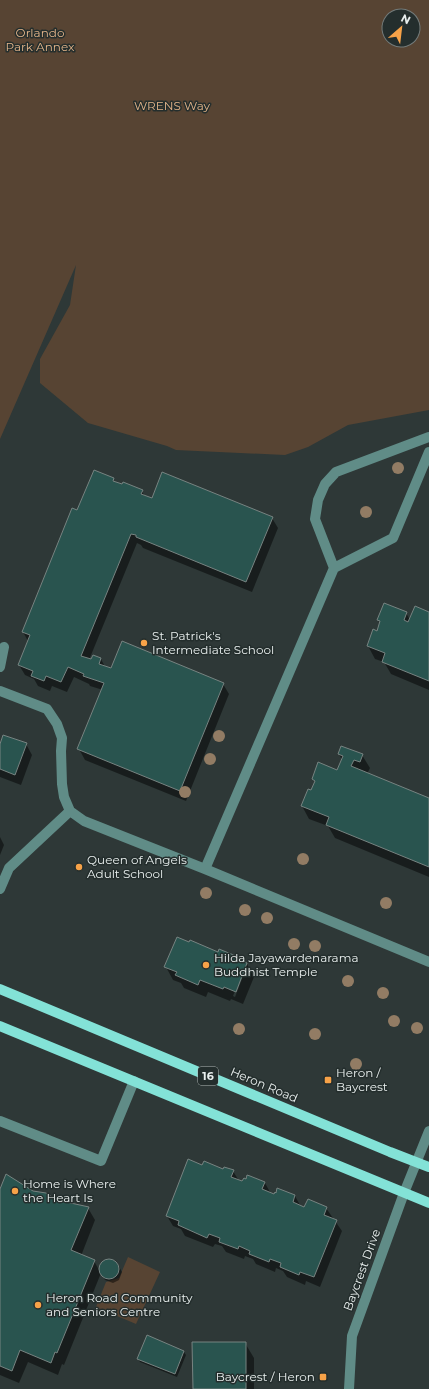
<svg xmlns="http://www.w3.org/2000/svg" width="429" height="1389" viewBox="0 0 429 1389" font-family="Montserrat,sans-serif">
<rect width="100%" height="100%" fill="#2e3837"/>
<path fill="#574433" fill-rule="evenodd" d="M 0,0 L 429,0 L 429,410 L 348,425 L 308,447 L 285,455 L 176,450 L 167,446 L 88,423 L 40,383 L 40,359 L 70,305 L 76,265 L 0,439 ZM 389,16 L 413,16 L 413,40 L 389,40 Z
M 128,1257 L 160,1272 L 136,1324 L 96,1307 L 106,1282 L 119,1278 Z"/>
<path fill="#0007" fill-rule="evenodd" d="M 113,479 L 115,483 L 142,491 L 145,497 L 152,499 L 272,518 L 278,528 L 252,592 L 143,548 L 141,545 L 137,543 L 89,660 L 101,659 L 105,667 L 223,684 L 229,694 L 186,801 L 85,760 L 79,749 L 103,690 L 90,686 L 89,684 L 74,677 L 67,692 L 52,686 L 50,691 L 38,686 L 34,679 L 25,675 L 19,665 L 28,641 L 23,632 L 78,512 Z
M 406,613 L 410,620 L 429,613 L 429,690 L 391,674 L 384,662 L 375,659 L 368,646 L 377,632 L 380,624 L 378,620 Z
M 26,744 L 32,755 L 21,785 L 0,777 L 0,747 Z
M 339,754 L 362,755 L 370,768 L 367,774 L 429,799 L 429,877 L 335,838 L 328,826 L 309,819 L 302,806 L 312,792 L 315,783 L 313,779 L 338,771 L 342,760 Z
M 0,837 L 4,845 L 0,855 Z
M 219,953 L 236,957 L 237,960 L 247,964 L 254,977 L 243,1004 L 231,999 L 230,1001 L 208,992 L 206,997 L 184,988 L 181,983 L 173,980 L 166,967 ZM 243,971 L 245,971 L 235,997 L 233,996 Z
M 203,1166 L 224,1171 L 233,1171 L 239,1181 L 243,1183 L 249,1177 L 265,1183 L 271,1194 L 274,1195 L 278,1189 L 295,1196 L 301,1207 L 305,1208 L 326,1208 L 342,1231 L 320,1287 L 306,1281 L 305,1285 L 287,1277 L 283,1271 L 276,1268 L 275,1272 L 256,1264 L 253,1259 L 245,1256 L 244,1259 L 226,1252 L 222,1246 L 215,1244 L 213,1247 L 185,1236 L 181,1229 L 173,1226 L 167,1216 Z
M 0,1192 L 33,1192 L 56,1201 L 88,1208 L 95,1220 L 81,1256 L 94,1261 L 99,1270 L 102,1262 L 109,1259 L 116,1261 L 122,1272 L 119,1280 L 113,1283 L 105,1280 L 101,1273 L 64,1365 L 62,1364 L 58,1375 L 28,1362 L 19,1383 L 0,1375 Z
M 245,1343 L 254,1358 L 254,1389 L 194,1389 Z
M 184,1352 L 186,1355 L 177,1377 L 140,1362 L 138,1359 Z"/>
<path fill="#29544f" stroke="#778381" d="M 94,470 L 114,478 L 113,481 L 122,484 L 123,482 L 143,490 L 141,494 L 152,498 L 162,472 L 273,517 L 246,582 L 136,537 L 136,535 L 131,534 L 81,656 L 91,659 L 93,655 L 101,658 L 99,664 L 111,668 L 122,641 L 224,683 L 180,791 L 77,749 L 104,683 L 83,676 L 84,674 L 68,667 L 61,682 L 46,676 L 44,681 L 31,676 L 33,671 L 18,665 L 30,635 L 22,632 L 72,508 L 77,510 Z
M 384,603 L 407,612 L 404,620 L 408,622 L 415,606 L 429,612 L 429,681 L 382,662 L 385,653 L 367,646 L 373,629 L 377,631 L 380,621 L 377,620 Z
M 3,735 L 27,743 L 15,775 L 0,769 L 0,744 Z
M 341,746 L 363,754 L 360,762 L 354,760 L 351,766 L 429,798 L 429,867 L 326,825 L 329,817 L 301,806 L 308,789 L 311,790 L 315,781 L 312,779 L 318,762 L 337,770 L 343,756 L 338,754 Z
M 177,937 L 189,942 L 190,940 L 218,952 L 219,949 L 236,956 L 236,958 L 247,963 L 236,992 L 224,987 L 223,989 L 200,980 L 198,985 L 175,975 L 177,972 L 164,967 Z
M 188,1159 L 202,1165 L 204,1161 L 223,1169 L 224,1167 L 234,1170 L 231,1177 L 242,1181 L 244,1178 L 246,1179 L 247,1175 L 250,1176 L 265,1182 L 262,1189 L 274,1194 L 275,1192 L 276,1193 L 277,1188 L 295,1195 L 293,1202 L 304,1207 L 308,1199 L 327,1207 L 324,1215 L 337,1220 L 314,1277 L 300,1272 L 299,1275 L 280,1267 L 281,1263 L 270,1259 L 269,1262 L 249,1254 L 250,1251 L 239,1246 L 238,1249 L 219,1242 L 220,1238 L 209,1234 L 207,1238 L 178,1225 L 179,1221 L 166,1216 Z
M 6,1174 L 33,1191 L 46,1193 L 57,1200 L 89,1207 L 71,1250 L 95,1260 L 57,1353 L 55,1352 L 51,1363 L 20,1350 L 12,1371 L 0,1366 L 0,1189 Z
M99 1269a10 10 0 1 1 20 0a10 10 0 1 1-20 0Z
M 147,1335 L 184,1351 L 175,1374 L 137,1359 Z
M 192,1342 L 246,1342 L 246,1389 L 193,1389 Z"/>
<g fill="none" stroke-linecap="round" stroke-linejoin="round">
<path stroke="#608c87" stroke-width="10" d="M 334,568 L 315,519 L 318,500 L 325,484 L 336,472 L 429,437
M 0,667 L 4,647
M 0,691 L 47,709 L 57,724 L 62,738 L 61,751 L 62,784 L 64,797 L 70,811 L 84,821 L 205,869 L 429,962
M 205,869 L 334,568 L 393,538 L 429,452
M 0,889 L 9,868 L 70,811
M 0,1121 L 101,1161 L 134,1081
M 349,1389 L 352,1336 L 404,1193 L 429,1131"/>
<path stroke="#83e2d7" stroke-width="10" d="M 0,989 L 390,1152 L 429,1167
M 0,1026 L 429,1203"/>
</g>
<g fill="#927c64">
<circle cx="398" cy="468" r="6"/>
<circle cx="366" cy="512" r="6"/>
<circle cx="219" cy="736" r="6"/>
<circle cx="210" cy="759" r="6"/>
<circle cx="185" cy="792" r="6"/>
<circle cx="303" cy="859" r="6"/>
<circle cx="206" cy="893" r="6"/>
<circle cx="386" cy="903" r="6"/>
<circle cx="245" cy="910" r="6"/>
<circle cx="267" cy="918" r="6"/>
<circle cx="294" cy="944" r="6"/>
<circle cx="315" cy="946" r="6"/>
<circle cx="348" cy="981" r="6"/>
<circle cx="383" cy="993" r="6"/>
<circle cx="394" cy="1021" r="6"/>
<circle cx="417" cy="1028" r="6"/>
<circle cx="239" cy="1029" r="6"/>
<circle cx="315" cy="1034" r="6"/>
<circle cx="356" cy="1064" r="6"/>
</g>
<g fill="#f7a248" stroke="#242e2d" stroke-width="1.5">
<circle cx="144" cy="643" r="4"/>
<circle cx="79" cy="867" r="4"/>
<circle cx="206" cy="965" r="4"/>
<rect x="324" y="1076" width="8" height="8" rx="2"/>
<circle cx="15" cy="1191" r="4"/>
<circle cx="38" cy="1305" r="4"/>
<rect x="319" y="1373" width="8" height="8" rx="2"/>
</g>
<g text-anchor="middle" stroke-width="3" stroke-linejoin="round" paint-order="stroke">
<rect fill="#242e2d" stroke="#aeb5b4" stroke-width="1" x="198" y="1067" width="20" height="18" rx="3"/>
<g font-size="11" font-weight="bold" fill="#e9efee">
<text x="208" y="1080">16</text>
</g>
<g font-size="12" fill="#e3b489" stroke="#242e2d">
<text x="40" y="37">Orlando<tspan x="40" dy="14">Park Annex</tspan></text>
<text x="172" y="110">WRENS Way</text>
</g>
<g font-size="12" fill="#e9efee" stroke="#242e2d" text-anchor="start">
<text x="152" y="640">St. Patrick's<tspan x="152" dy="14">Intermediate School</tspan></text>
<text x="87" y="864">Queen of Angels<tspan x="87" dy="14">Adult School</tspan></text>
<text x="214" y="962">Hilda Jayawardenarama<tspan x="214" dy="14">Buddhist Temple</tspan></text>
<text x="336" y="1077">Heron /<tspan x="336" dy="14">Baycrest</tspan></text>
<text x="23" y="1188">Home is Where<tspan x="23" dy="14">the Heart Is</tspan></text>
<text x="46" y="1302">Heron Road Community<tspan x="46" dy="14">and Seniors Centre</tspan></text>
<text x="315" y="1381" text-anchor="end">Baycrest / Heron</text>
</g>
<g font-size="12" fill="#e9efee" stroke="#242e2d">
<text transform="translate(264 1085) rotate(23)" y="4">Heron Road</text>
<text transform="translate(362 1270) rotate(-70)" y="4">Baycrest Drive</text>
</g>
</g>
<g transform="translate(401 28) rotate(28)"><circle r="19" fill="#242e2d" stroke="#737b7a"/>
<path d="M0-3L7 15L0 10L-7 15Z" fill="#f7a248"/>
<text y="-6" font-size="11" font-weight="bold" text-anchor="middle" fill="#e9efee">N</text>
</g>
</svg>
